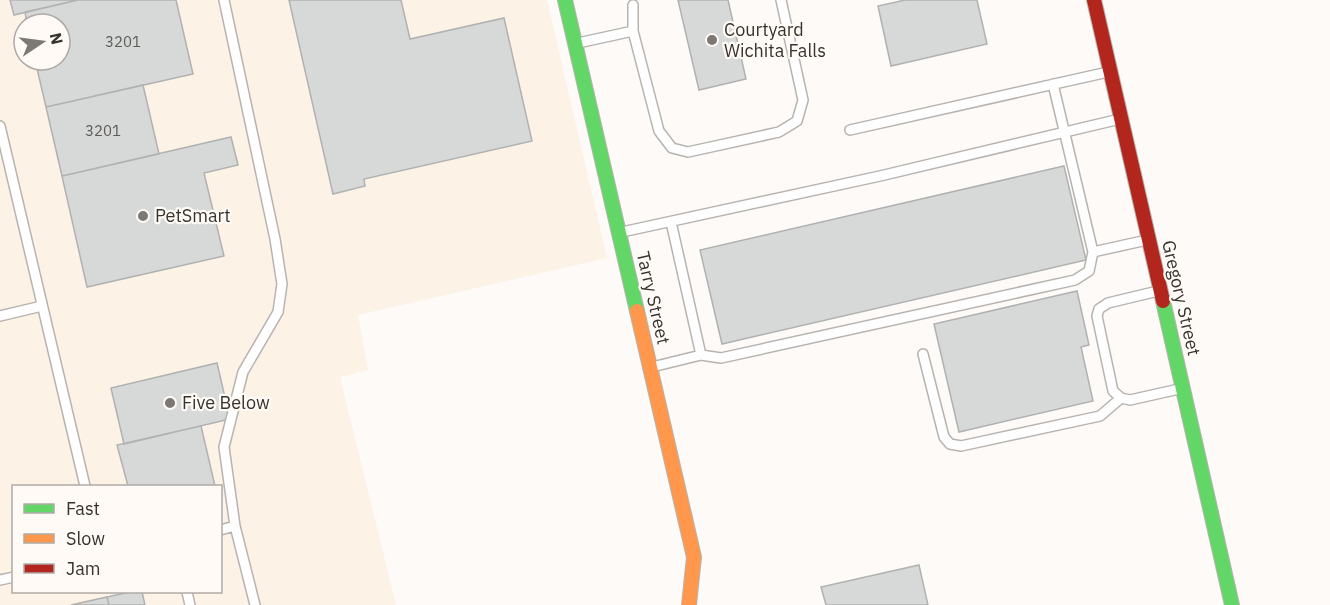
<svg xmlns="http://www.w3.org/2000/svg" width="1330" height="605" viewBox="0 0 1330 605" font-family="'IBM Plex Sans',sans-serif">
<rect width="100%" height="100%" fill="#fdfaf7"/>
<path fill="#fcf2e6" fill-rule="evenodd" d="M 0,0 L 547,0 L 607,258 L 358,315 L 368,370 L 340,377 L 396,605 L 0,605 ZM 24,24 L 60,24 L 60,60 L 24,60 ZM 14,486 L 220,486 L 220,592 L 14,592 Z"/>
<path fill="#d7d9d8" stroke="#b0b2b1" stroke-width="1.5" d="M 10,0 L 78,0 L 14,15 Z
M 78,0 L 176,0 L 193,74 L 46,107 L 35,60 L 60,60 L 60,24 L 27,24 L 25,12 Z
M 289,0 L 401,0 L 410,39 L 504,18 L 532,141 L 364,179 L 365,186 L 333,194 Z
M 678,0 L 728,0 L 746,79 L 699,90 Z
M 905,0 L 977,0 L 987,44 L 891,66 L 878,6 Z
M 143,85 L 159,154 L 62,176 L 46,107 Z
M 231,137 L 238,165 L 204,173 L 224,256 L 87,287 L 62,176 Z
M 1064,166 L 1086,260 L 722,344 L 700,250 Z
M 1077,291 L 1089,345 L 1081,347 L 1093,401 L 959,432 L 934,324 Z
M 217,363 L 230,419 L 124,444 L 111,388 Z
M 201,426 L 215,486 L 128,486 L 117,445 Z
M 919,565 L 928,605 L 826,605 L 821,587 Z
M 129,592 L 142,592 L 145,605 L 109,605 L 107,597 Z
M 107,597 L 109,605 L 71,605 Z"/>
<g fill="none" stroke-linecap="round" stroke-linejoin="round">
<g stroke="#b7b4b0" stroke-width="12">
<path id="lane" d="M 633,5 L 633,31 L 659,131 L 672,148 L 688,152 L 779,132 L 797,121 L 803,100 L 781,0
M 578,43 L 633,31
M 1053,84 L 1093,252 L 1147,240
M 0,126 L 85,486
M 850,130 L 1108,72
M 671,222 L 701,355
M 622,232 L 880,176 L 1120,119
M 1158,291 L 1108,303 L 1099,309 L 1097,316 L 1113,391 L 1121,398 L 1130,400 L 1179,389
M 0,316 L 42,306
M 923,354 L 944,437 L 950,444 L 961,446 L 1100,416 L 1121,398
M 652,367 L 701,355 L 721,358 L 1075,280 L 1089,271 L 1093,252
M 235,526 L 255,605
M 220,530 L 235,526 L 224,447 L 243,372 L 278,312 L 282,284 L 275,239 L 224,0
M 0,580 L 14,577
M 187,592 L 190,605"/>
</g>
<g stroke="#b7b4b0" stroke-width="16">
<path id="fast" d="M 565,0 L 637,311
M 1163,301 L 1232,605"/>
</g>
<g stroke="#b7b4b0" stroke-width="16">
<path id="slow" d="M 637,311 L 694,557 L 689,605"/>
</g>
<g stroke="#b7b4b0" stroke-width="16">
<path id="jam" d="M 1094,0 L 1163,301"/>
</g>
<use href="#lane" stroke="#fffefe" stroke-width="9"/>
<use href="#fast" stroke="#63d668" stroke-width="14"/>
<use href="#slow" stroke="#ff974d" stroke-width="14"/>
<use href="#jam" stroke="#b3261e" stroke-width="14"/>
</g>
<g fill="#7c7874" stroke="#fffaf5" stroke-width="2">
<circle cx="712" cy="40" r="6"/>
<circle cx="143" cy="216" r="6"/>
<circle cx="170" cy="403" r="6"/>
</g>
<g text-anchor="middle" stroke-width="4.5" stroke-linejoin="round" paint-order="stroke">
<g font-size="15" fill="#5e5c58">
<text x="123" y="47">3201</text>
<text x="103" y="136">3201</text>
</g>
<g font-size="18" fill="#36322d" stroke="#fffaf5" text-anchor="start">
<text x="724" y="36">Courtyard<tspan x="724" dy="21">Wichita Falls</tspan></text>
<text x="155" y="222">PetSmart</text>
<text x="182" y="409">Five Below</text>
</g>
<g font-size="18" fill="#36322d" stroke="#fffaf5">
<text transform="translate(653 298) rotate(77)" y="6">Tarry Street</text>
<text transform="translate(1181 298) rotate(77)" y="6">Gregory Street</text>
</g>
</g>
<rect x="12" y="485" width="210" height="108" fill="#fffaf5" stroke="#afaaa5" stroke-width="1.5"/>
<rect x="24" y="504" width="30" height="9" fill="#63d668" stroke="#afaaa5" stroke-width="1.5"/>
<text x="66" y="515" font-size="18" fill="#36322d">Fast</text>
<rect x="24" y="534" width="30" height="9" fill="#ff974d" stroke="#afaaa5" stroke-width="1.5"/>
<text x="66" y="545" font-size="18" fill="#36322d">Slow</text>
<rect x="24" y="564" width="30" height="9" fill="#b3261e" stroke="#afaaa5" stroke-width="1.5"/>
<text x="66" y="575" font-size="18" fill="#36322d">Jam</text>
<g transform="translate(42 42) rotate(77)"><circle r="28" fill="#fffaf5" stroke="#afaaa5" stroke-width="1.5"/>
<path d="M0-4.5L10 22L0 15L-10 22Z" fill="#7c7874"/>
<text y="-9" font-size="16" font-weight="bold" text-anchor="middle" fill="#36322d">N</text>
</g>
</svg>
